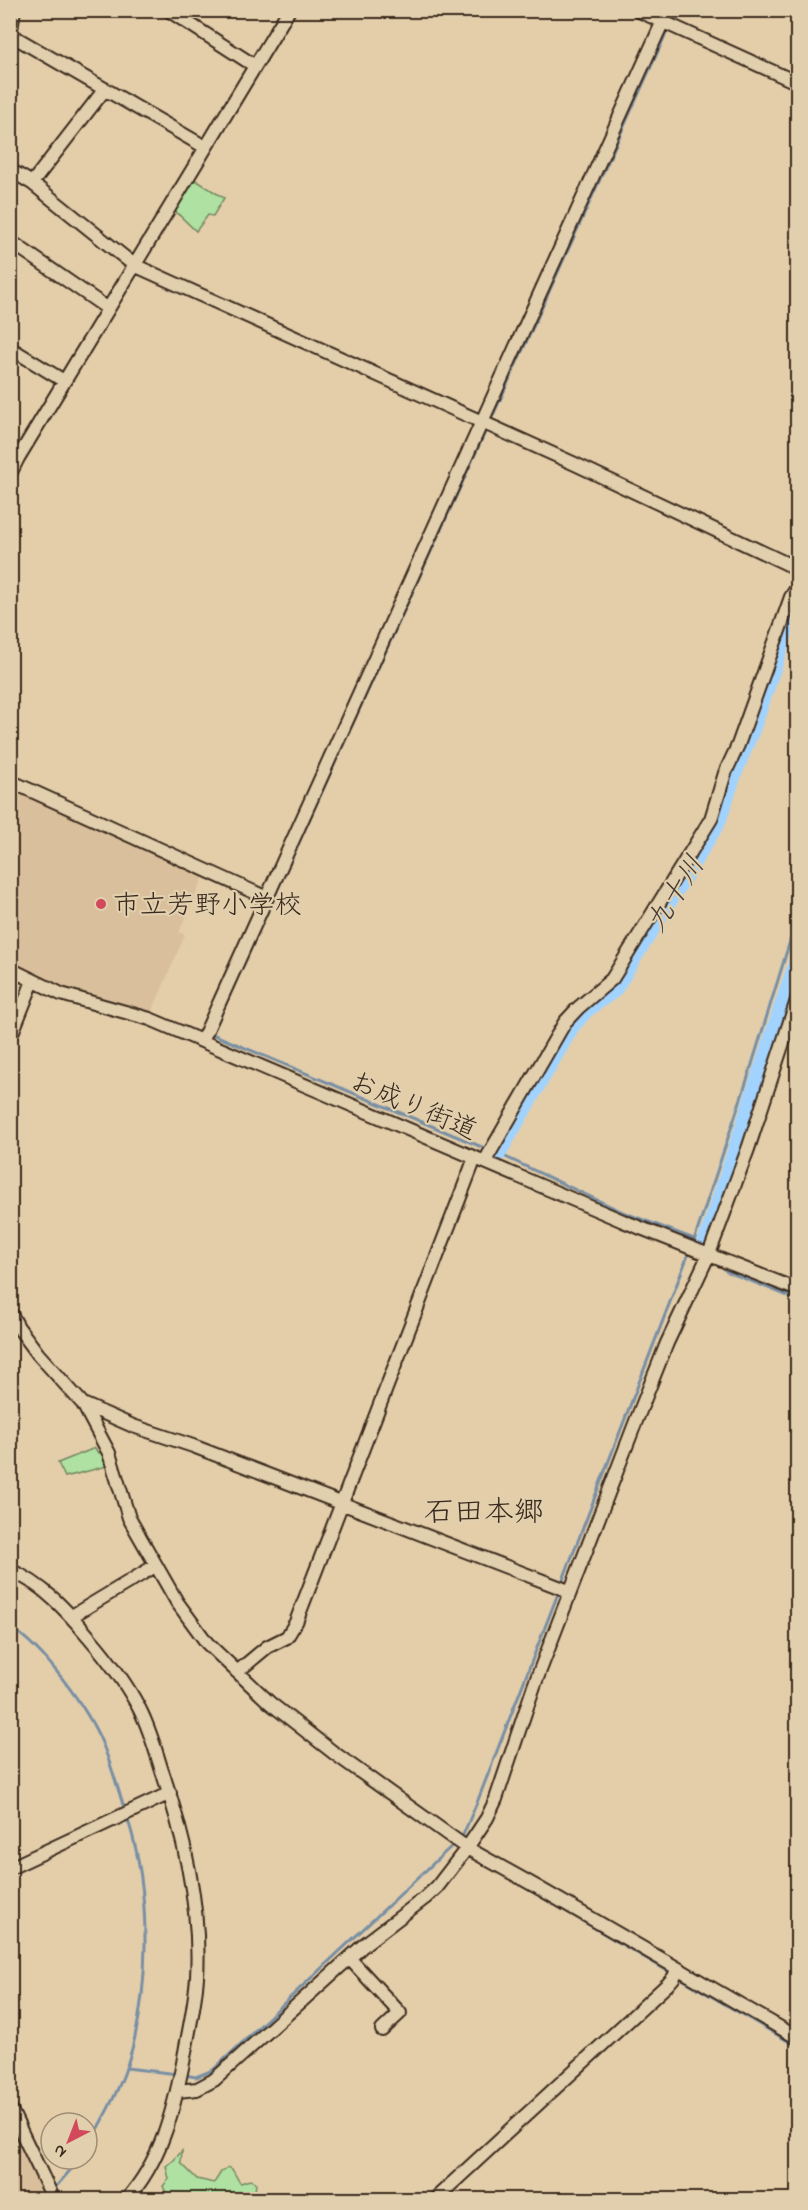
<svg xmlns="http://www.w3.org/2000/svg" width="808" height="2210" viewBox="0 0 808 2210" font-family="'Indie Flower','Klee One',sans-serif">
<rect width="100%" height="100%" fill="#e4ceaa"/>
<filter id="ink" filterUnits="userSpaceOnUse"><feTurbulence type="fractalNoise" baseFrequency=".0167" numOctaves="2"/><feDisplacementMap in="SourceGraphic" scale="12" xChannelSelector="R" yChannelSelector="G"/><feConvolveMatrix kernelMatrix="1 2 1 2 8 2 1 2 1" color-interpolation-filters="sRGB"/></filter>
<g filter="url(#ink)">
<path fill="#d9bf9b" d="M 11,786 L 202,873 L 204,876 L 179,932 L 185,935 L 151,1014 L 61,987 L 36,977 L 11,963 Z
M 10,2121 L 40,2190 L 29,2199 L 11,2199 Z"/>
<path fill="#aee1a2" stroke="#748660" stroke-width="1.5" d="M 194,179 L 224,198 L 213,216 L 208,215 L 196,231 L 175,211 Z
M 95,1448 L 98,1453 L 102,1452 L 107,1466 L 65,1477 L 58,1463 Z
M 182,2151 L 181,2163 L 197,2179 L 214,2183 L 221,2172 L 228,2167 L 232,2169 L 240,2183 C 247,2182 250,2177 256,2184 L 255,2191 L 261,2199 L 169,2199 L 163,2186 L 169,2179 L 166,2166 L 173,2161 Z"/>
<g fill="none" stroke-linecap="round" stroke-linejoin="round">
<path stroke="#788fa4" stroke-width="3" d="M 672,21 L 676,10
M 490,422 L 669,27
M 487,428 L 212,1034 L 489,1150
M 495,1152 L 625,1213 L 694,1239
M 694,1241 L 749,1074 L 798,915
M 721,1265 L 726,1271 L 798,1300
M 561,1585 L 690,1250
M 10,1627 C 44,1648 88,1709 103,1745 C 112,1767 118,1789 125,1811
M 460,1838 L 463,1835 L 478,1800 L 559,1591
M 511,1879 L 671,1973
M 677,1976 L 798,2047
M 126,2068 L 178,2074
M 184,2075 L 196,2077 L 213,2070 L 455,1843
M 87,2147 C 101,2123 114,2100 124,2074 C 151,2001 152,1891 127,1817
M 53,2190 L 80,2159"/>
<path stroke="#a1d3fe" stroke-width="16" d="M 498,1154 L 572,1026 L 586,1010 L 614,990 L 718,822 L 734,774 L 754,725 L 793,610 L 798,603
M 705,1244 L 798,957"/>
<g stroke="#3b2a1e" stroke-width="16">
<path id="minor" d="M 168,10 L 255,66
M 637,10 L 798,83
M 11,35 L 205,147
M 10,36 L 14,10
M 10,170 L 32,183 L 134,265 L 575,464 L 798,569
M 32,183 L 105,89
M 10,241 L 107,308
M 10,348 L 64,381
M 10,474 L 18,458 L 289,10
M 10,781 L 267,898
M 10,969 L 61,994 L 150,1019 L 623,1221 L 798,1290
M 10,1038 L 33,981
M 202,1041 L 668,10
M 485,1161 L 565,1022 L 578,1008 L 612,979 L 711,819 L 725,773 L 738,745 L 791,597 L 798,586
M 10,1312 L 18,1327 L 38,1354 L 83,1404 L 109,1453 L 129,1518 L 177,1602 L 207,1643 L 270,1703 L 334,1753 L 467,1848 L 537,1887 L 798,2038
M 83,1404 L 133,1426 L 193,1446 L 569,1591
M 10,1570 C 43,1584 67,1611 89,1637 C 108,1659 126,1683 139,1708 C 149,1727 155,1748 161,1768 C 184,1835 201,1906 197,1977 C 195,2006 188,2034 183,2063 C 173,2112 161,2161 126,2200
M 72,1616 L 155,1566
M 237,1672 L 267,1647 L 287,1637 L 296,1622 L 475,1158
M 10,1868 L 170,1793
M 350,1959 L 400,2013 L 382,2030
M 177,2091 L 197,2089 L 214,2080 L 366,1943 L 425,1898 L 437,1887 L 467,1848 L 487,1818 L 496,1799 L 534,1686 L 636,1421 L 667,1343 L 709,1254 L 748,1149 L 798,997
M 10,2108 L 54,2200
M 434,2200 L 668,1984 L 674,1977 L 677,1969"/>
</g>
<use href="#minor" stroke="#e1cfad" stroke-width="12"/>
</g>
</g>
<circle fill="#d1495b" stroke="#e1cfad" stroke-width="2" cx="101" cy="904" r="6"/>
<g text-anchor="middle" stroke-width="4.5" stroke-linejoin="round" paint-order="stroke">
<g font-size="27" fill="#3b2a1e" stroke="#e1cfad" text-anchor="start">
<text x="113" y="913">市立芳野小学校</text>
</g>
<g font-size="27" fill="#3b2a1e" stroke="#e1cfad">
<text transform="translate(414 1105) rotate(23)" y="9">お成り街道</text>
</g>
<g font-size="28" font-style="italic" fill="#453b34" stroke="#e1cfad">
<text transform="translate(674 893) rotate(-58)" y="10">九十川</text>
</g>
<g font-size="30" fill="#3b2a1e" stroke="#e1cfad">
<text x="484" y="1521">石田本郷</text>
</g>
</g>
<rect width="808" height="2210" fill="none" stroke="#e1cfad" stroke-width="36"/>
<rect x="18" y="18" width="772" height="2174" fill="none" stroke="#3b2a1e" stroke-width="2" filter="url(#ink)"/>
<g transform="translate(69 2141) rotate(222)"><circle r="28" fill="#e1cfad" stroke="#9f8d74" stroke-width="1.5"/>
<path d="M0-4.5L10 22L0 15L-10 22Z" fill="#d1495b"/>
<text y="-9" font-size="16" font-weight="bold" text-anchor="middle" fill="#3b2a1e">N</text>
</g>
</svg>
